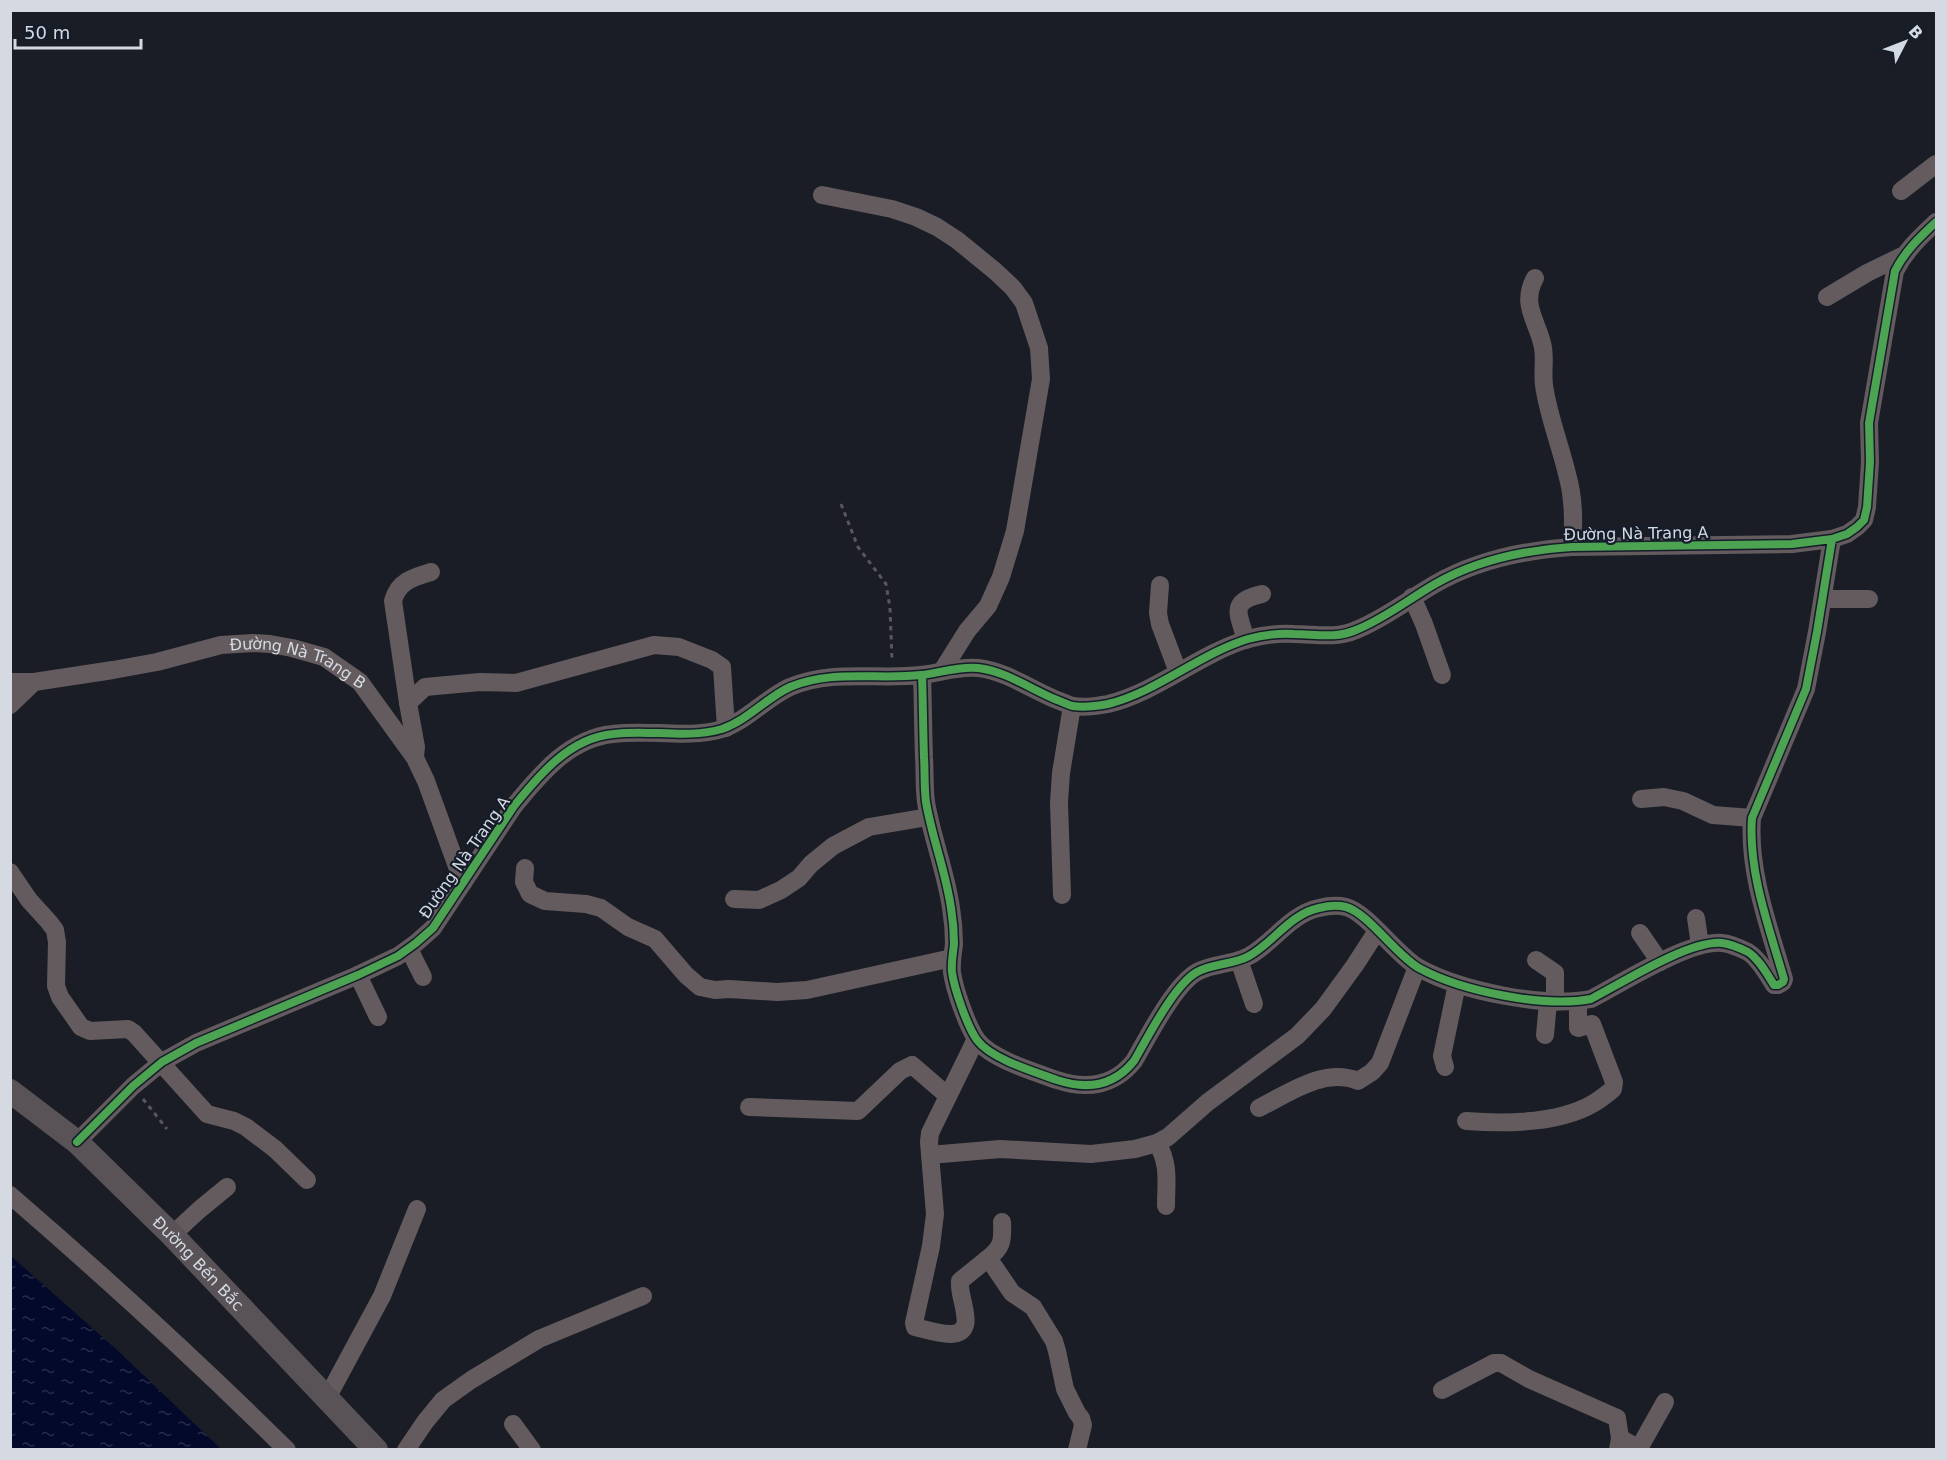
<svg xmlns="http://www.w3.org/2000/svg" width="1947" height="1460" viewBox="0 0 1947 1460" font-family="'DejaVu Sans',sans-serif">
<defs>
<pattern id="water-ripples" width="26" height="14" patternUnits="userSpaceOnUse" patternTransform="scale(1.5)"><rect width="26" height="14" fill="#03092b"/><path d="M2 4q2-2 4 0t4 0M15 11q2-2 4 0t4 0" fill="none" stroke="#272c49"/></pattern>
</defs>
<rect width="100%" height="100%" fill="#1a1d25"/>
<path fill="url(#water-ripples)" d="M 11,1256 L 116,1349 L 221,1449 L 11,1449 Z"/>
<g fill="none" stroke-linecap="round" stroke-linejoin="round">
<path stroke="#5a575b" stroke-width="3" stroke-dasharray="4.5 4.5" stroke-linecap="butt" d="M 841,504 L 858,547 L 886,584 L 890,608 L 892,660
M 143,1099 L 167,1129"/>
<g stroke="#635b5e" stroke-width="18">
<path d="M 1901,191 L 1936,164"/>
<path d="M 822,195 L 892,209 L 916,217 L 937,227 L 957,240 L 995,271 L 1013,288 L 1024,303 L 1039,348 L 1041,379 L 1015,531 L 1001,577 L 988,606 L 967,631 L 942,671"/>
<path d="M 1535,278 C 1521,304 1536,319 1542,343 C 1546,357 1542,371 1544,385 C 1548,415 1560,444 1567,474 C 1574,498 1574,521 1572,547"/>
<path d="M 1827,297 L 1867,273 L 1902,256"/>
<path d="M 1160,585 L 1158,613 L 1160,624 L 1178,672"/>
<path d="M 1412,597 L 1424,624 L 1442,675"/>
<path d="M 1823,599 L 1869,599"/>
<path d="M 1246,640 C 1238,612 1229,602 1262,594"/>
<path d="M 922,675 C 923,702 923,729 924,757 C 925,772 924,787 926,802 C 932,838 946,872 951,908 C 953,920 954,932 954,944 C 953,954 951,962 952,972 C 954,988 967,1026 977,1040 C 991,1059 1035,1072 1057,1080 C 1087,1090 1114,1086 1134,1061 C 1148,1037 1174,985 1197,972 C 1213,963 1233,965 1249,956 C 1273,943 1290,914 1319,908 C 1327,906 1338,905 1346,907 C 1368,913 1397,956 1419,968 C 1461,991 1544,1008 1591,999 C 1622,983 1689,940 1722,943 C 1731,944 1740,948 1748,952 C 1759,959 1767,974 1774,985 L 1778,985 L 1783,982 L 1784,979 C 1769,927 1748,872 1752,818 L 1806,689 L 1817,632 L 1832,539"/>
<path id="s1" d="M 10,682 L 34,682 L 113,670 L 157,662 L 221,645 L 253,643 L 270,644 L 292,648 L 324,657 L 360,682 L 415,758 L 426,781 L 463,883"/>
<path d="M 408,703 L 393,601 C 398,581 414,577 431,572"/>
<path d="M 10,705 L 34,682"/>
<path d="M 415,756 L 416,747 L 408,703 L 425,687 L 480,682 L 516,683 L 654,645 L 679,647 L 712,660 L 722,667 L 726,728"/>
<path d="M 1641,799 L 1664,797 L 1683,801 L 1713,815 L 1752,818"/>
<path d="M 525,868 L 524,882 L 530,894 L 545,901 L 586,904 L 601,908 L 628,927 L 655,939 L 686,975 L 700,987 L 715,990 L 729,989 L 777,992 L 807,990 L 952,958"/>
<path d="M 10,872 L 29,900 L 49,922 L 55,930 L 57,942 L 56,986 L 60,997 L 81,1027 L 90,1031 L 128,1029 L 134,1033 L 207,1114 L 234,1121 L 246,1127 L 275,1149 L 307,1180"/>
<path d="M 1062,895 L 1059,802 L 1061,773 L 1072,706"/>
<path d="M 734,899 L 759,900 L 781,890 L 799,878 L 811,864 L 833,846 L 869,827 L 928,817"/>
<path d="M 1696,918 L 1700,945"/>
<path d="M 1640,933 L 1660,962"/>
<path d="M 409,949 L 423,977"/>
<path d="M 1239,960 L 1254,1004"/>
<path d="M 1536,960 L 1555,973 L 1555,1002"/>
<path d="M 358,975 L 378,1017"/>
<path d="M 1545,1035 L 1548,1002"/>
<path d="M 976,1039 L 930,1133 L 929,1142 L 935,1214 L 931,1246 L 914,1323 L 915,1327 C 932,1331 971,1346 965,1314 C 964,1303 959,1292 960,1281 L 986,1260 L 991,1262 L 1012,1293 L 1033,1307 L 1054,1341 L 1057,1351 L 1065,1389 L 1077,1413 L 1081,1418 L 1083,1425 L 1077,1450"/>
<path d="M 1445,1067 L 1442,1056 L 1457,984"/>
<path d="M 749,1107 L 858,1111 L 900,1071 L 912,1065 L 948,1096"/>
<path d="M 1259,1108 C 1289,1093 1324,1067 1358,1081 L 1372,1072 L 1380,1063 L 1417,967"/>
<path d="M 1466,1121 C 1506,1124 1559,1124 1594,1103 C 1601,1099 1607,1094 1613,1089 L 1614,1082 L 1592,1024 L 1578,1028 L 1578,1002"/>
<path d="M 77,1142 L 133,1086 L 162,1062 L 196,1043 L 358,975 L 398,956 L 416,943 L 433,928 L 514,806 C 540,774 570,738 613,734 C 629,732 644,733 659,733 C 680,734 702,735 722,729 C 748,720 766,698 790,687 C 833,669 877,680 921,675 C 940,673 958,666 978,668 C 1006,671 1032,690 1057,700 C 1063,702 1068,705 1073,706 C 1085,708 1097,706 1108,704 C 1157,692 1199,654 1248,639 C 1263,635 1278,633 1294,634 C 1315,634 1336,639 1356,630 C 1384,619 1409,599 1435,584 C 1477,560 1525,550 1572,547 L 1792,544 L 1832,539 L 1847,534 L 1857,527 L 1864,520 L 1867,507 L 1870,462 L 1869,423 L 1895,271 C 1905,251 1920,237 1936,222"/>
<path d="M 1157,1143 C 1170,1164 1166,1183 1166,1206"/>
<path d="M 930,1155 L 1000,1149 L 1091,1154 L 1135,1149 L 1157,1143 L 1168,1137 L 1208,1102 L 1297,1036 L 1323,1009 L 1355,965 L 1377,931"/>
<path d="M 10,1195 C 105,1277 197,1361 287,1450"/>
<path d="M 172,1235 L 199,1210 L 227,1187"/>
<path d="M 986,1260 C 1002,1248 1003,1242 1002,1222"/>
<path d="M 1442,1390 L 1494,1363 L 1501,1363 L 1529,1379 L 1617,1418 L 1620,1438 L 1618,1450"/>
<path d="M 327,1398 L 382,1296 L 417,1209"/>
<path d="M 513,1424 L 532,1450"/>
<path d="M 1620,1438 L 1636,1447 L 1642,1443 L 1665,1402"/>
<path d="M 406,1450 L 425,1422 L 443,1400 L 471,1380 L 539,1339 L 643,1296"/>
</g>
<path stroke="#595357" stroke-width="24" id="s2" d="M 10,1091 L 77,1142 L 172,1235 L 376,1450"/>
<g stroke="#151c2a" stroke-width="11">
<path id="cycleway" d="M 922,675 C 923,702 923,729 924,757 C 925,772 924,787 926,802 C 932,838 946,872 951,908 C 953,920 954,932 954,944 C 953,954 951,962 952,972 C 954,988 967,1026 977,1040 C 991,1059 1035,1072 1057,1080 C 1087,1090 1114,1086 1134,1061 C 1148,1037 1174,985 1197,972 C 1213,963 1233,965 1249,956 C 1273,943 1290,914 1319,908 C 1327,906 1338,905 1346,907 C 1368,913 1397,956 1419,968 C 1461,991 1544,1008 1591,999 C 1622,983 1689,940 1722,943 C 1731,944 1740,948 1748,952 C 1759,959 1767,974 1774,985 L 1778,985 L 1783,982 L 1784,979 C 1769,927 1748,872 1752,818 L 1806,689 L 1817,632 L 1832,539
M 77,1142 L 133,1086 L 162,1062 L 196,1043 L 358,975 L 398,956 L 416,943 L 433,928 L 514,806 C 540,774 570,738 613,734 C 629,732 644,733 659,733 C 680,734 702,735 722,729 C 748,720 766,698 790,687 C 833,669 877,680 921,675 C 940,673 958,666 978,668 C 1006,671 1032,690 1057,700 C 1063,702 1068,705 1073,706 C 1085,708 1097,706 1108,704 C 1157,692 1199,654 1248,639 C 1263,635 1278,633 1294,634 C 1315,634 1336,639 1356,630 C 1384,619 1409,599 1435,584 C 1477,560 1525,550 1572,547 L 1792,544 L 1832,539 L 1847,534 L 1857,527 L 1864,520 L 1867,507 L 1870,462 L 1869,423 L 1895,271 C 1905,251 1920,237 1936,222"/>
</g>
<use href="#cycleway" stroke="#4ca352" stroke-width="8"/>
</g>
<g text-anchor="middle" stroke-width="4.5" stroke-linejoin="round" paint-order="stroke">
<g font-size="16" fill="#d4d9e2" stroke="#151c2a">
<text transform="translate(1636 533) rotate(-1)" y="6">Đường Nà Trang A</text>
<text dy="6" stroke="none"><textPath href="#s1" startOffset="296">Đường Nà Trang B</textPath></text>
<text transform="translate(464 857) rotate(-55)" y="6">Đường Nà Trang A</text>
<text dy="6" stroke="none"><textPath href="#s2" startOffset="256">Đường Bến Bắc</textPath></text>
</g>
</g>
<rect width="1947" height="1460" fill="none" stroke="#d4d9e2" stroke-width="24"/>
<g transform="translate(1905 42) rotate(48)" stroke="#151c2a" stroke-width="4.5" paint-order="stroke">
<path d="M0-4.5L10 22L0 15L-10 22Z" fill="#d4d9e2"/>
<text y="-9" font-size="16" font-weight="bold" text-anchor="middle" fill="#d4d9e2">B</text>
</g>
<path d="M15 39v9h126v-9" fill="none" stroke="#d4d9e2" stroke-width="3"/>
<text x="24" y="39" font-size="18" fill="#d4d9e2" stroke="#151c2a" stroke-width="4.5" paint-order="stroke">50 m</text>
</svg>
